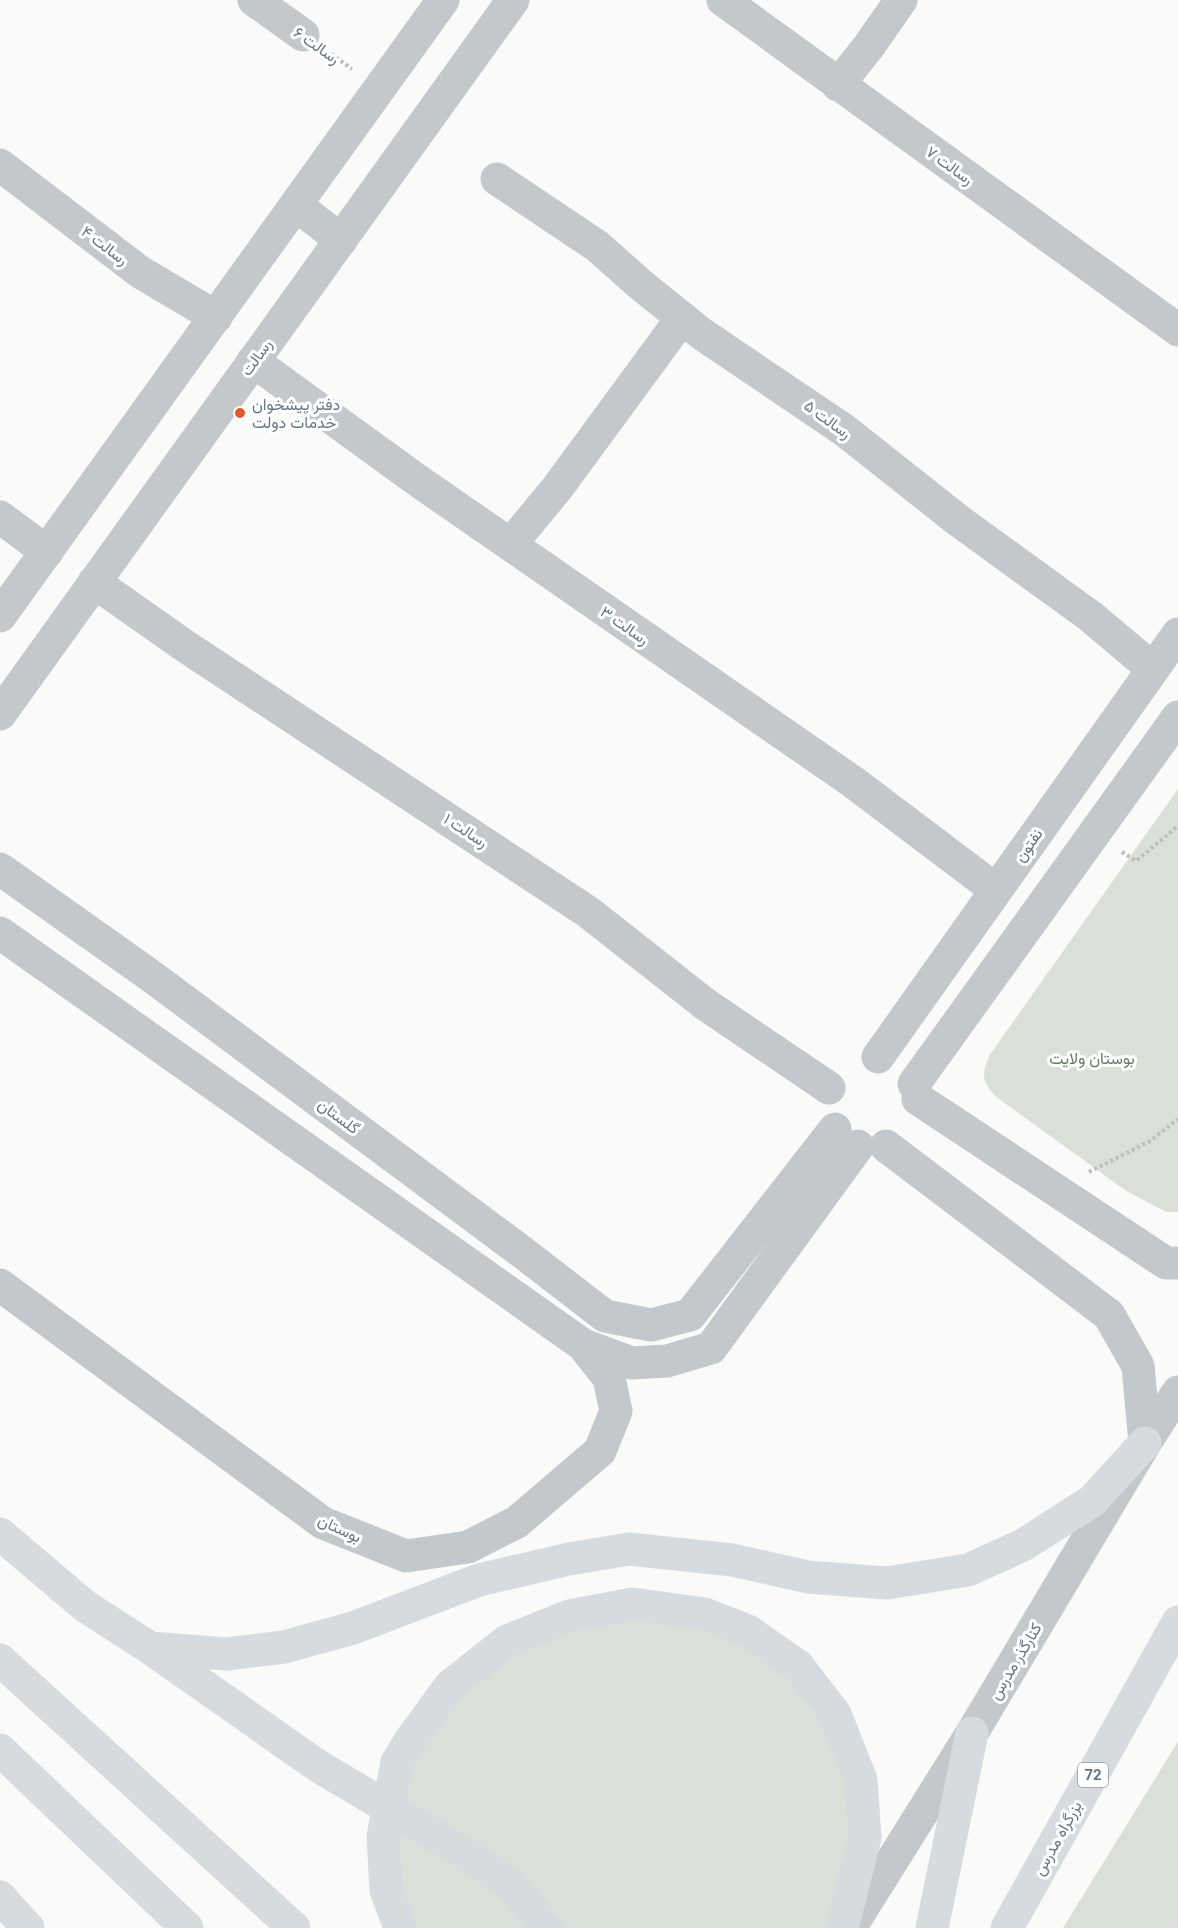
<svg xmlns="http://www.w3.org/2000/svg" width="1178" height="1928" viewBox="0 0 1178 1928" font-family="Roboto,Vazirmatn,sans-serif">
<rect width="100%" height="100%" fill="#fafaf8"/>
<path fill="#dadfd7" d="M 1178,789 L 1178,1212 L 1166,1212 L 1125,1190 L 995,1096 C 981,1081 982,1075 989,1056 Z
M 632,1606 L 744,1632 L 833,1716 L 860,1836 L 830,1928 L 405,1928 L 391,1888 L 401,1762 L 509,1642 Z
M 1178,1742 L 1178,1928 L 1063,1928 L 1174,1748 Z"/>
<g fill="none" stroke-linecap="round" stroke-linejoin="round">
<path stroke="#bbbfc2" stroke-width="4" stroke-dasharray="3 3" stroke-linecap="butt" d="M 331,54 L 352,69
M 1122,852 L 1136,861 L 1178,826
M 1089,1172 L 1150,1141 L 1178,1119"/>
<path stroke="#c3c8cc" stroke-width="33" d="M 254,0 L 303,35
M 723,0 L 1178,330
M 838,85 L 869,46 L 901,0
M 0,165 L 140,272 L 216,317
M 497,179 L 597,246 L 641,285 L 702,334 L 844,430 L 959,521 L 1090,616 L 1153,669
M 296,205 L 341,240
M 253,361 L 417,480 L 853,782 L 996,890
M 0,517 L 47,552
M 511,544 L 558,487 L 682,318
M 94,582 L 185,646 L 588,912 L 705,1004 L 829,1088
M 0,616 L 443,0
M 0,714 L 513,0
M 0,869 L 151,976 L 522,1252 L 605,1316 L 651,1325 L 690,1315 L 835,1129
M 0,933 L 583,1345 L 632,1363 L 667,1361 L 711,1348 L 858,1146
M 878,1057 L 1178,634
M 914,1084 L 1178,717
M 918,1099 L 1166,1263 L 1178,1263
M 886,1146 L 1109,1315 L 1138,1366 L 1145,1443
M 0,1285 L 323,1523 L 406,1556 L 468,1547 L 517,1522 L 600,1451 L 616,1411 L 609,1378 L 583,1345
M 850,1928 L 972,1733 L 1145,1443 L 1178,1392"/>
<path stroke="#d6dbdf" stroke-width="33" d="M 0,1534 L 85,1606 L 150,1648 L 318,1766 L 460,1850 L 510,1883 L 547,1928
M 150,1648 L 227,1654 L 284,1647 L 353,1628 L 479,1580 L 569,1559 L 629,1549 L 732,1560 L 808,1577 L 887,1583 L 968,1570 L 1023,1545 L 1092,1501 L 1145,1443
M 0,1660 L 294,1928
M 0,1750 L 187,1928
M 0,1897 L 28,1928
M 400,1928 L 386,1890 L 383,1836 L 397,1762 L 410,1741 L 450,1686 L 507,1641 L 569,1616 L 633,1604 L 705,1614 L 748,1631 L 798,1666 L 835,1714 L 861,1780 L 865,1838 L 842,1928"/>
<path stroke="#d6dbdf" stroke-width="33" d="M 932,1928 L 972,1733
M 1007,1928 L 1178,1622"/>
</g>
<circle fill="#e4572e" stroke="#fff" stroke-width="2" cx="240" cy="413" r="6"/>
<g text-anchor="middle" stroke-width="6" stroke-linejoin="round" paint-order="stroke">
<rect fill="#fff" stroke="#939fa8" stroke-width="1.5" x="1078" y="1763" width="30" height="24" rx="4.5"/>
<g font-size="15" font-weight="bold" fill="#657683">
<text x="1093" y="1780">72</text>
</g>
<g font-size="16" fill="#657683" stroke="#fff">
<text transform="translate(317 45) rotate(35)" y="6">رسالت ۶</text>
<text transform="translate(950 165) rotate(36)" y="6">رسالت ۷</text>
<text transform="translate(105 245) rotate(37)" y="6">رسالت ۴</text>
<text transform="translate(256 357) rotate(-54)" y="6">رسالت</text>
<text transform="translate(828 419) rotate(36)" y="6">رسالت ۵</text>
<text transform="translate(625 625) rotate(35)" y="6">رسالت ۳</text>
<text transform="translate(466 830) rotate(33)" y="6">رسالت ۱</text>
<text transform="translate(1028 845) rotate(-55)" y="6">نفتون</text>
<text transform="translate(339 1116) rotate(37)" y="6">گلستان</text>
<text transform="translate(340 1528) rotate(25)" y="6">بوستان</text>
<text transform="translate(1015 1661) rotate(-59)" y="6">کنارگذر مدرس</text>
<text transform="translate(1057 1838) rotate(-61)" y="6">بزرگراه مدرس</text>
</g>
<g font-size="16" fill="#657683" stroke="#fff" text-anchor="start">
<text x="252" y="410">دفتر پیشخوان<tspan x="252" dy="18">خدمات دولت</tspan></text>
</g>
<g font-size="16" fill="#687a64" stroke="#fff">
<text x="1092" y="1064">بوستان ولایت</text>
</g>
</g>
</svg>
